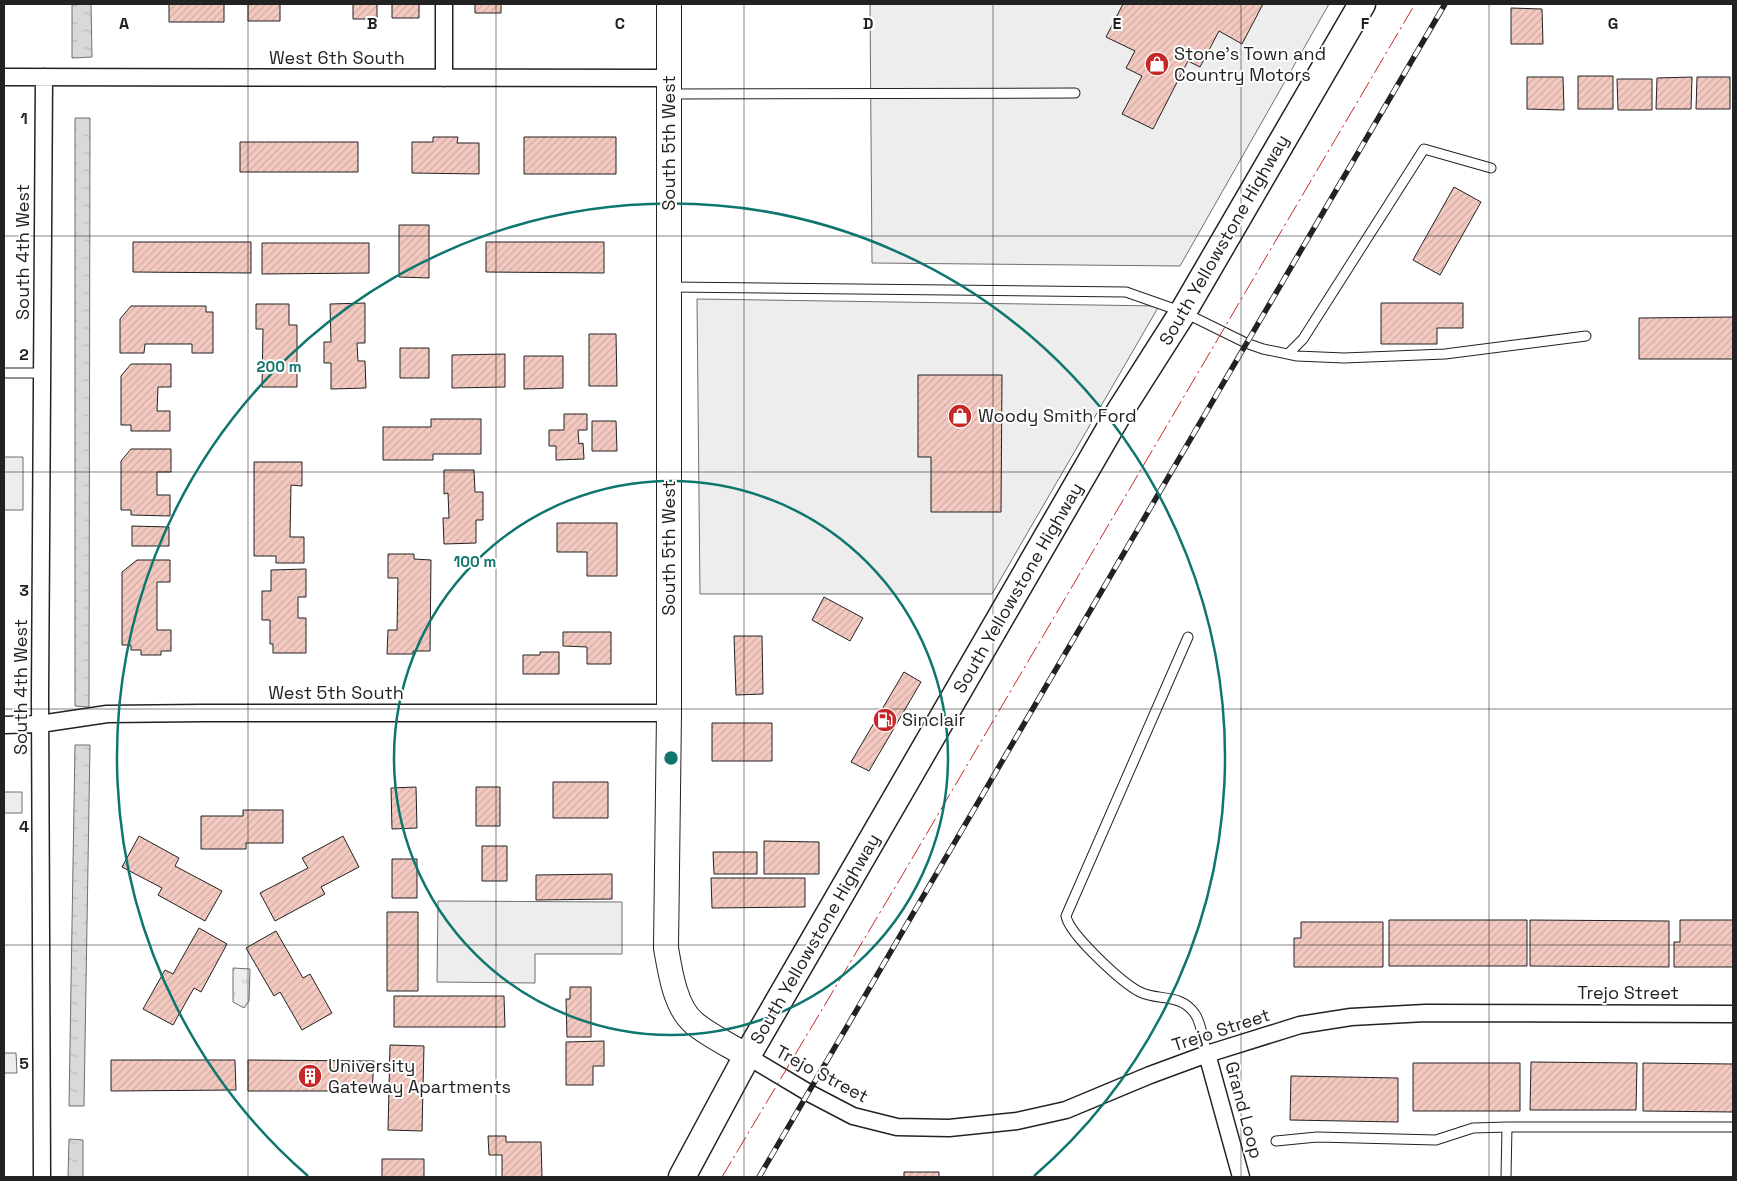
<svg xmlns="http://www.w3.org/2000/svg" width="1737" height="1181" viewBox="0 0 1737 1181" font-family="'Space Grotesk',sans-serif">
<defs>
<pattern id="park-tufts" width="24" height="20" patternUnits="userSpaceOnUse" patternTransform="scale(1.25)"><rect width="24" height="20" fill="#eee"/><path d="M3 7l-1-3M5 7V3M7 7l1-3M15 17l-1-3M17 17v-4M19 17l1-3" fill="none" stroke="#ccc"/></pattern>
<pattern id="water-ripples" width="26" height="14" patternUnits="userSpaceOnUse" patternTransform="scale(1.25)"><rect width="26" height="14" fill="#d9d9d9"/><path d="M2 4q2-2 4 0t4 0M15 11q2-2 4 0t4 0" fill="none" stroke="#bababa"/></pattern>
<pattern id="building-hatch" width="6" height="6" patternUnits="userSpaceOnUse" patternTransform="scale(1.25)"><rect width="6" height="6" fill="#f3c9c0"/><path d="M-1 1l2-2M0 6l6-6M5 7l2-2" fill="none" stroke="#d0aca5"/></pattern>
</defs>
<rect width="100%" height="100%" fill="#fff"/>
<path fill="url(#park-tufts)" stroke="#6f6f6f" d="M 233,968 L 250,969 L 249,1001 L 244,1008 L 233,1002 Z"/>
<path fill="#ededed" stroke="#6f6f6f" d="M 870,4 L 1329,4 L 1180,266 L 872,263 Z
M 697,299 L 1159,306 L 992,594 L 700,594 Z
M 4,457 L 23,457 L 23,510 L 4,510 Z
M 4,792 L 22,792 L 22,813 L 4,813 Z
M 438,901 L 622,902 L 622,954 L 535,954 L 535,983 L 437,982 Z
M 4,1053 L 16,1053 L 17,1073 L 4,1073 Z"/>
<path fill="url(#water-ripples)" stroke="#6f6f6f" d="M 72,4 L 91,4 L 92,57 L 72,58 Z
M 75,118 L 90,118 L 89,707 L 75,706 Z
M 75,745 L 90,745 L 84,1106 L 69,1106 Z
M 69,1139 L 83,1140 L 83,1177 L 68,1177 Z"/>
<path fill="url(#building-hatch)" stroke="#222" d="M 169,4 L 224,4 L 224,22 L 169,22 Z
M 248,4 L 280,4 L 280,21 L 248,21 Z
M 339,4 L 377,4 L 377,19 L 353,19 L 353,4 Z
M 392,4 L 419,4 L 419,18 L 392,18 Z
M 475,4 L 501,4 L 501,13 L 475,13 Z
M 1123,4 L 1263,4 L 1242,44 L 1219,31 L 1200,67 L 1188,61 L 1153,129 L 1122,114 L 1142,76 L 1126,68 L 1135,51 L 1106,37 Z
M 1511,8 L 1542,9 L 1543,44 L 1511,44 Z
M 1578,76 L 1613,76 L 1613,109 L 1578,109 Z
M 1527,77 L 1563,77 L 1564,110 L 1527,109 Z
M 1692,77 L 1691,109 L 1656,109 L 1657,78 Z
M 1697,77 L 1730,77 L 1730,109 L 1696,109 Z
M 1617,79 L 1652,79 L 1652,110 L 1618,110 Z
M 433,137 L 458,137 L 457,143 L 479,143 L 479,174 L 412,173 L 412,142 L 433,142 Z
M 524,137 L 616,137 L 616,174 L 524,174 Z
M 240,142 L 358,142 L 358,172 L 240,172 Z
M 1454,187 L 1481,202 L 1440,275 L 1413,260 Z
M 399,225 L 429,225 L 429,278 L 399,277 Z
M 133,242 L 251,242 L 251,273 L 133,272 Z
M 486,242 L 604,242 L 604,273 L 486,272 Z
M 262,243 L 369,243 L 369,273 L 262,274 Z
M 365,303 L 365,343 L 357,343 L 358,361 L 365,361 L 366,388 L 331,389 L 331,363 L 324,363 L 324,342 L 331,342 L 330,304 Z
M 1381,303 L 1463,303 L 1463,328 L 1437,328 L 1437,344 L 1381,344 Z
M 256,304 L 289,304 L 289,325 L 297,325 L 297,387 L 262,387 L 263,329 L 256,329 Z
M 131,306 L 206,306 L 206,312 L 213,312 L 213,353 L 192,353 L 192,344 L 145,344 L 144,353 L 120,353 L 120,319 Z
M 1733,317 L 1733,359 L 1639,359 L 1639,318 Z
M 589,334 L 616,334 L 617,386 L 589,386 Z
M 400,348 L 429,348 L 429,378 L 400,378 Z
M 505,354 L 505,387 L 452,388 L 452,355 Z
M 524,356 L 563,356 L 563,388 L 524,389 Z
M 131,364 L 171,364 L 171,387 L 158,387 L 157,411 L 170,411 L 170,431 L 131,431 L 131,425 L 121,425 L 121,376 Z
M 918,375 L 1002,375 L 1001,512 L 931,512 L 931,457 L 918,457 Z
M 564,414 L 587,414 L 587,430 L 578,430 L 579,444 L 583,443 L 584,459 L 556,460 L 556,446 L 549,446 L 549,430 L 564,430 Z
M 431,419 L 481,419 L 481,454 L 433,454 L 433,460 L 383,460 L 383,427 L 431,427 Z
M 592,421 L 616,421 L 617,451 L 592,451 Z
M 131,449 L 171,449 L 171,472 L 157,472 L 157,495 L 170,495 L 170,516 L 131,515 L 131,510 L 121,510 L 121,461 Z
M 254,462 L 302,462 L 302,486 L 291,485 L 290,537 L 304,537 L 304,563 L 276,563 L 276,556 L 254,556 Z
M 444,470 L 474,470 L 475,492 L 483,492 L 483,520 L 476,520 L 476,543 L 444,544 L 443,518 L 449,518 L 448,493 L 444,494 Z
M 557,523 L 617,523 L 617,576 L 587,576 L 587,552 L 557,552 Z
M 132,526 L 169,527 L 169,546 L 132,546 Z
M 388,554 L 414,554 L 414,559 L 431,560 L 430,651 L 413,651 L 413,654 L 387,654 L 388,630 L 397,630 L 398,578 L 388,578 Z
M 137,560 L 170,560 L 170,582 L 157,582 L 157,630 L 171,630 L 171,651 L 161,651 L 161,655 L 141,655 L 141,650 L 131,650 L 131,645 L 122,645 L 122,572 Z
M 306,569 L 306,597 L 298,597 L 298,618 L 306,618 L 306,653 L 273,653 L 273,644 L 270,644 L 270,620 L 262,620 L 262,591 L 271,591 L 271,570 Z
M 824,597 L 863,618 L 850,641 L 812,620 Z
M 563,632 L 611,632 L 611,664 L 587,664 L 587,647 L 563,646 Z
M 734,636 L 762,636 L 763,694 L 736,695 Z
M 540,652 L 559,652 L 559,674 L 523,674 L 523,655 L 540,655 Z
M 904,672 L 921,682 L 869,771 L 851,762 Z
M 712,723 L 772,723 L 772,761 L 712,761 Z
M 553,782 L 608,782 L 608,818 L 553,818 Z
M 416,787 L 417,828 L 392,829 L 391,788 Z
M 476,787 L 500,787 L 500,826 L 476,826 Z
M 243,810 L 283,810 L 283,843 L 246,843 L 246,849 L 201,849 L 201,816 L 243,816 Z
M 139,836 L 179,858 L 175,866 L 222,891 L 205,921 L 158,895 L 162,888 L 122,867 Z
M 343,836 L 359,867 L 321,887 L 325,894 L 275,921 L 260,893 L 308,868 L 302,858 Z
M 764,841 L 819,842 L 819,874 L 764,874 Z
M 482,846 L 507,846 L 507,881 L 482,881 Z
M 713,852 L 757,852 L 757,874 L 714,874 Z
M 392,859 L 417,859 L 417,898 L 392,898 Z
M 612,874 L 612,899 L 536,900 L 536,875 Z
M 711,878 L 805,878 L 805,907 L 712,908 Z
M 387,912 L 418,912 L 418,991 L 387,991 Z
M 1389,920 L 1527,920 L 1527,966 L 1389,966 Z
M 1530,920 L 1669,921 L 1669,967 L 1530,966 Z
M 1680,920 L 1733,920 L 1733,967 L 1674,967 L 1674,942 L 1680,942 Z
M 1301,922 L 1383,922 L 1383,967 L 1294,967 L 1294,938 L 1301,938 Z
M 199,928 L 227,944 L 201,992 L 194,988 L 173,1025 L 143,1009 L 165,970 L 173,974 Z
M 276,931 L 303,978 L 310,974 L 332,1013 L 302,1030 L 280,992 L 274,996 L 246,948 Z
M 570,987 L 591,987 L 591,1037 L 567,1037 L 566,999 L 570,999 Z
M 394,996 L 504,996 L 505,1027 L 394,1027 Z
M 604,1041 L 604,1066 L 593,1066 L 593,1085 L 566,1085 L 566,1042 Z
M 390,1045 L 424,1046 L 422,1131 L 388,1130 Z
M 111,1060 L 235,1060 L 236,1090 L 111,1091 Z
M 248,1060 L 374,1061 L 372,1091 L 248,1091 Z
M 1531,1062 L 1637,1063 L 1636,1110 L 1530,1110 Z
M 1413,1063 L 1520,1063 L 1520,1111 L 1413,1111 Z
M 1643,1063 L 1733,1064 L 1733,1112 L 1643,1111 Z
M 1291,1076 L 1398,1078 L 1398,1122 L 1290,1120 Z
M 488,1136 L 506,1136 L 506,1142 L 541,1142 L 542,1177 L 502,1177 L 502,1155 L 489,1155 Z
M 382,1159 L 424,1159 L 424,1177 L 382,1177 Z
M 904,1172 L 939,1172 L 939,1177 L 904,1177 Z"/>
<g fill="none" stroke-linecap="round" stroke-linejoin="round">
<g stroke="#222" stroke-width="11">
<path id="lane" d="M 669,94 L 1075,93
M 670,287 L 1126,292 L 1183,312 L 1246,343 L 1263,349 L 1297,356 L 1344,358 L 1445,354 L 1586,336
M 1288,354 L 1303,339 L 1424,149 L 1491,168
M 4,373 L 42,373
M 1188,637 L 1066,916 C 1069,934 1122,983 1140,992 C 1158,1001 1181,993 1195,1014 C 1201,1022 1204,1043 1207,1054
M 1507,1127 L 1733,1127
M 1276,1141 L 1317,1137 L 1436,1140 L 1473,1128 L 1507,1127 L 1506,1177"/>
</g>
<g stroke="#222" stroke-width="19">
<path id="street" d="M 444,4 L 444,78
M 4,77 L 669,78
M 4,725 L 40,724 L 107,714 L 202,713 L 669,713
M 1207,1054 L 1241,1177
M 747,1056 L 809,1093 L 853,1116 L 897,1127 L 949,1128 L 1017,1121 L 1066,1110 L 1150,1075 L 1207,1054 L 1300,1025 L 1351,1017 L 1425,1013 L 1733,1014
M 42,1177 L 40,697 L 44,77"/>
</g>
<g stroke="#222" stroke-width="26">
<path id="secondary" d="M 669,4 L 669,713 L 666,948 C 670,971 675,1007 694,1023 C 708,1035 731,1046 747,1056"/>
</g>
<g stroke="#222" stroke-width="29">
<path id="primary" d="M 682,1177 L 747,1056 L 1120,411 L 1183,312 L 1362,4"/>
</g>
<use href="#lane" stroke="#fff" stroke-width="9"/>
<use href="#street" stroke="#fff" stroke-width="16"/>
<use href="#secondary" stroke="#fff" stroke-width="24"/>
<use href="#primary" stroke="#fff" stroke-width="26"/>
<g stroke="#222" stroke-width="5.5">
<path id="rail" d="M 759,1177 L 1445,4"/>
</g>
<use href="#rail" stroke="#fff" stroke-width="4" stroke-dasharray="11" stroke-linecap="butt"/>
<path stroke="#c62828" stroke-width="1" stroke-dasharray="18 4 2.5 4" stroke-linecap="butt" d="M 722,1177 L 900,879 L 1415,4"/>
</g>
<path fill="none" stroke="#222" stroke-width="1" stroke-opacity="0.55" d="M 248,4 L 248,1177M 496,4 L 496,1177M 744,4 L 744,1177M 993,4 L 993,1177M 1241,4 L 1241,1177M 1489,4 L 1489,1177M 4,236 L 1733,236M 4,472 L 1733,472M 4,709 L 1733,709M 4,945 L 1733,945"/>
<g fill="none" stroke="#0f766e" stroke-width="2.5">
<circle cx="671" cy="758" r="277"/>
<path d="M308 1176A554 554 0 1 1 1034 1176"/>
</g>
<defs>
<g id="shop-disc" transform="scale(1.25)"><circle r="9.5" fill="#c62828" stroke="#fff"/><path d="M-5-2.5h2.3a2.7 3.5 0 0 1 5.4 0H5L5.5 6h-11ZM-1.5-2.5h3a1.5 2.3 0 0 0-3 0Z" fill="#fff"/></g>
<g id="fuel-disc" transform="scale(1.25)"><circle r="9.5" fill="#c62828" stroke="#fff"/><path d="M-5.5-6h7V0h2V4h1.3V-2.5L3-4.5l.8-.8L6-3V5H2.5V1h-1V6h-7ZM-4.2-4.7v3.2H.2V-4.7Z" fill="#fff"/></g>
<g id="building-disc" transform="scale(1.25)"><circle r="9.5" fill="#c62828" stroke="#fff"/><path d="M-4-6H4V6H1V3H-1V6H-4ZM-2.5-4.3h1.7v1.8h-1.7ZM.8-4.3h1.7v1.8H.8ZM-2.5-1h1.7V.8h-1.7ZM.8-1h1.7V.8H.8Z" fill="#fff"/></g>
</defs>
<g fill-rule="evenodd">
<use href="#shop-disc" x="1157" y="64"/>
<use href="#shop-disc" x="960" y="416"/>
<use href="#fuel-disc" x="885" y="720"/>
<use href="#building-disc" x="310" y="1076"/>
</g>
<g text-anchor="middle" stroke-width="4" stroke-linejoin="round" paint-order="stroke">
<g font-size="18" fill="#222" stroke="#fff" text-anchor="start">
<text x="1174" y="60">Stone's Town and<tspan x="1174" dy="21">Country Motors</tspan></text>
<text x="978" y="422">Woody Smith Ford</text>
<text x="902" y="726">Sinclair</text>
<text x="328" y="1072">University<tspan x="328" dy="21">Gateway Apartments</tspan></text>
</g>
<g font-size="18" fill="#222" stroke="#fff">
<text x="337" y="64">West 6th South</text>
<text transform="translate(669 143) rotate(-90)" y="6">South 5th West</text>
<text transform="translate(1224 240) rotate(-60)" y="6">South Yellowstone Highway</text>
<text transform="translate(23 252) rotate(-90)" y="6">South 4th West</text>
<text transform="translate(669 548) rotate(-90)" y="6">South 5th West</text>
<text transform="translate(1018 588) rotate(-60)" y="6">South Yellowstone Highway</text>
<text transform="translate(21 687) rotate(-90)" y="6">South 4th West</text>
<text x="336" y="699">West 5th South</text>
<text transform="translate(815 939) rotate(-60)" y="6">South Yellowstone Highway</text>
<text x="1628" y="999">Trejo Street</text>
<text transform="translate(1221 1030) rotate(-18)" y="6">Trejo Street</text>
<text transform="translate(822 1074) rotate(28)" y="6">Trejo Street</text>
<text transform="translate(1244 1110) rotate(75)" y="6">Grand Loop</text>
</g>
</g>
<g font-size="16" text-anchor="middle" font-weight="bold" fill="#222" stroke="#fff" stroke-width="4" stroke-linejoin="round" paint-order="stroke">
<text x="124" y="29">A</text>
<text x="372" y="29">B</text>
<text x="620" y="29">C</text>
<text x="868" y="29">D</text>
<text x="1117" y="29">E</text>
<text x="1365" y="29">F</text>
<text x="1613" y="29">G</text>
<text x="24" y="124">1</text>
<text x="24" y="360">2</text>
<text x="24" y="596">3</text>
<text x="24" y="832">4</text>
<text x="24" y="1069">5</text>
</g>
<circle cx="671" cy="758" r="8" fill="#0f766e" stroke="#fff" stroke-width="2.5"/>
<g font-size="15" text-anchor="middle" font-weight="bold" fill="#0f766e" stroke="#fff" stroke-width="4" stroke-linejoin="round" paint-order="stroke">
<text x="279" y="372">200 m</text>
<text x="475" y="567">100 m</text>
</g>
<rect width="1737" height="1181" fill="none" stroke="#222222" stroke-width="10"/>
</svg>
